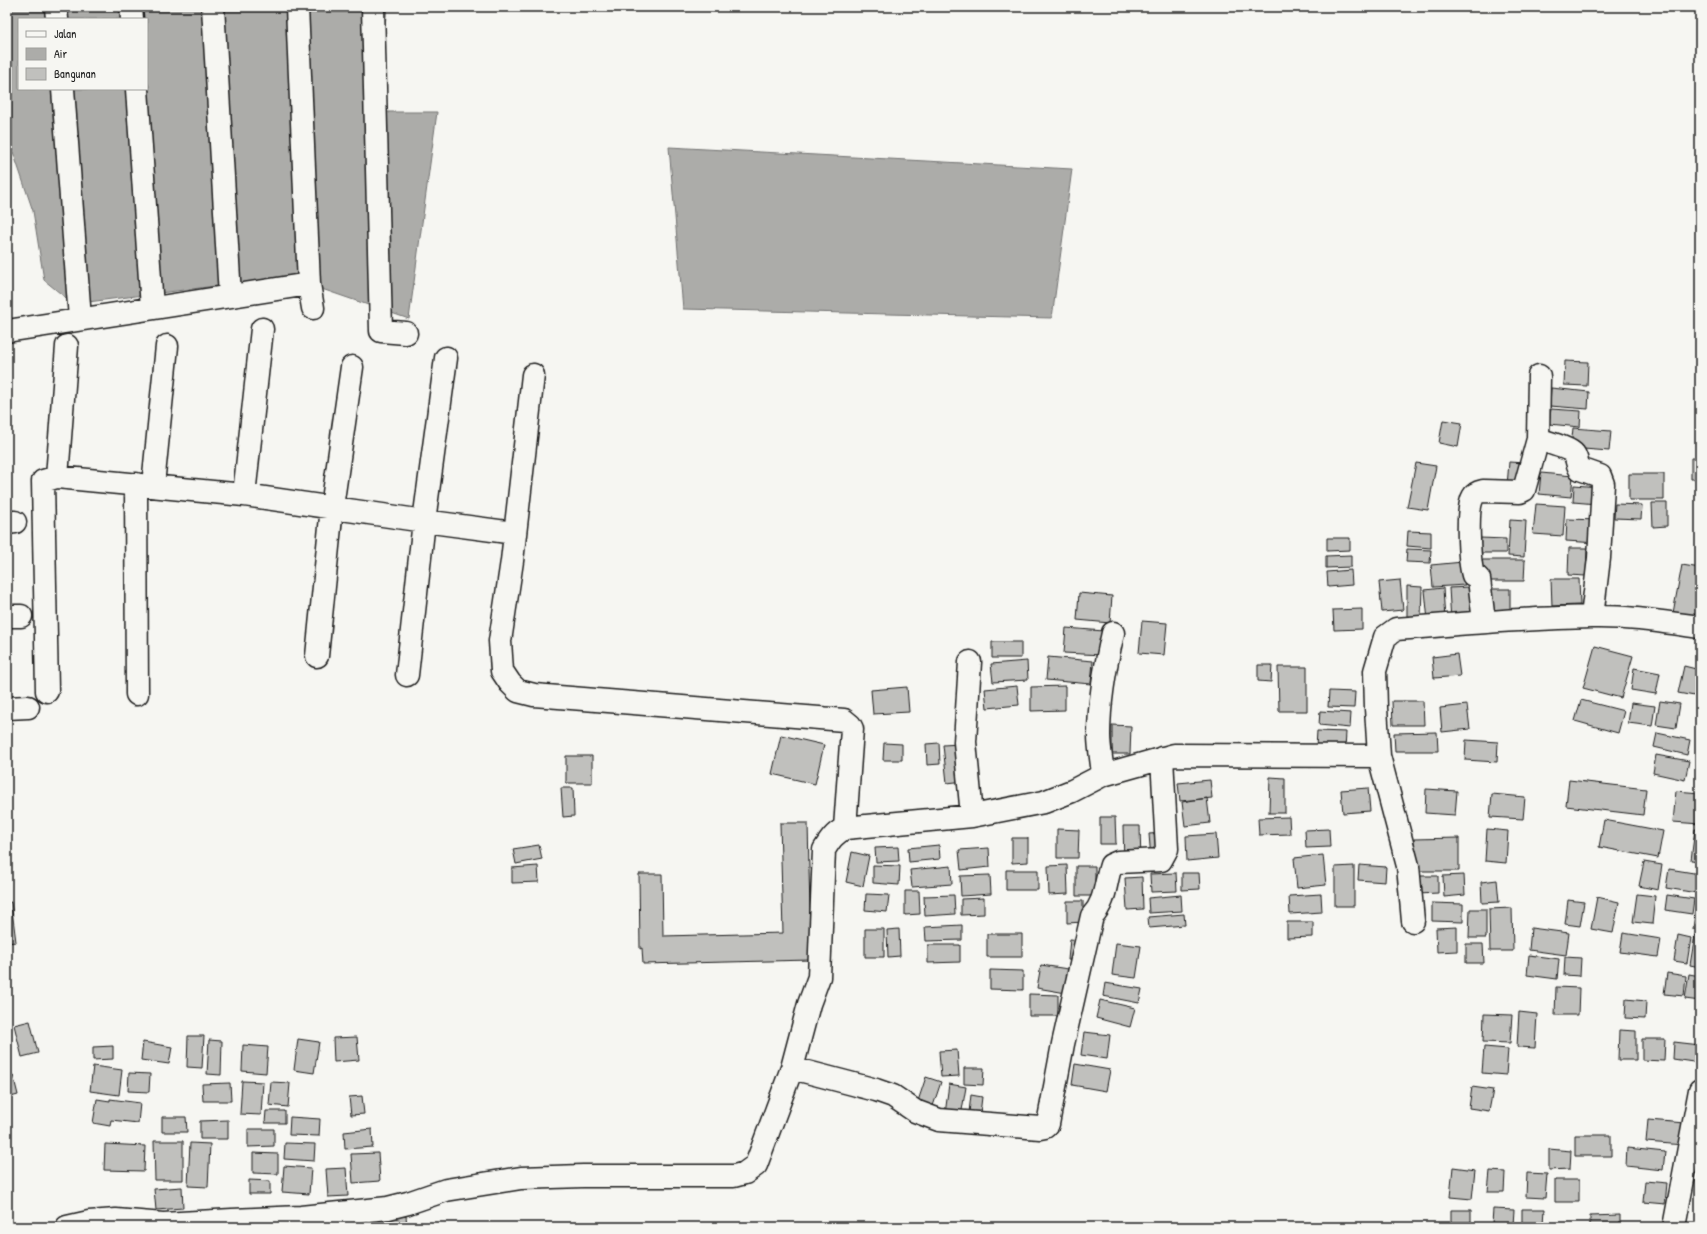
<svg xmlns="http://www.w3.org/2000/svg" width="1707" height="1234" viewBox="0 0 1707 1234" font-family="'Patrick Hand',sans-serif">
<rect width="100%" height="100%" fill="#f6f6f2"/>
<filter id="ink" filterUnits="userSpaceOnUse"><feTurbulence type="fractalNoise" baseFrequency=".025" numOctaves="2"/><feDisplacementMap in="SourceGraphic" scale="8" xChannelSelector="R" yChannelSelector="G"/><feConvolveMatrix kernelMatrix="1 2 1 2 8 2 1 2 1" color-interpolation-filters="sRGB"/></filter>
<g filter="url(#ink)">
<path fill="#acaca9" stroke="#727271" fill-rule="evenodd" d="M 7,7 L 387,7 L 376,112 L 437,112 L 409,319 L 287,277 L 88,302 L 66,298 L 44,280 L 33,211 L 7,134 ZM 19,19 L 147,19 L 147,89 L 19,89 Z
M 669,147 L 1072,169 L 1052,318 L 683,309 Z"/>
<path fill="#c0c0bd" stroke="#1c1c1c" d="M 1565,361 L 1588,362 L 1587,386 L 1564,385 Z
M 1551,388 L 1589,392 L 1588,409 L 1550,406 Z
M 1551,409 L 1581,411 L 1580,427 L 1549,424 Z
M 1443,420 L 1462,423 L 1458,447 L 1439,443 Z
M 1573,428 L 1611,431 L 1609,451 L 1571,448 Z
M 1691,458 L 1700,458 L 1700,479 L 1691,479 Z
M 1509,462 L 1525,463 L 1523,488 L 1507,486 Z
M 1416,463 L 1436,466 L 1428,510 L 1407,507 Z
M 1541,473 L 1573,476 L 1571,497 L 1539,494 Z
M 1629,474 L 1664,474 L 1664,500 L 1629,500 Z
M 1574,485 L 1599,487 L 1597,504 L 1573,502 Z
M 1652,503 L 1667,503 L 1667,526 L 1653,527 Z
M 1536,504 L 1565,506 L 1563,536 L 1533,534 Z
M 1615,504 L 1642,505 L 1641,519 L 1614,518 Z
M 1567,519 L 1598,520 L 1597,543 L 1566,541 Z
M 1510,520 L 1526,521 L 1524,557 L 1508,556 Z
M 1408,531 L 1431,532 L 1431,548 L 1407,546 Z
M 1327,538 L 1350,538 L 1350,550 L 1327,551 Z
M 1480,538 L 1506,539 L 1506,553 L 1479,553 Z
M 1569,548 L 1587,548 L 1586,576 L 1568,575 Z
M 1407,549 L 1431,550 L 1430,563 L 1406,562 Z
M 1351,555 L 1351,567 L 1326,568 L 1326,556 Z
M 1481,560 L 1525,560 L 1524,581 L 1480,581 Z
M 1463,562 L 1465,585 L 1433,587 L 1431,565 Z
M 1682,565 L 1700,568 L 1700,609 L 1698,609 L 1696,617 L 1673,613 Z
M 1351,570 L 1352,585 L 1328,587 L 1327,572 Z
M 1551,579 L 1579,579 L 1580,605 L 1552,606 Z
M 1400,580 L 1403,610 L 1382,612 L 1379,582 Z
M 1407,586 L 1422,587 L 1421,617 L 1407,617 Z
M 1469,587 L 1472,619 L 1451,621 L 1449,588 Z
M 1443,588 L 1445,620 L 1428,621 L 1425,590 Z
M 1490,589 L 1510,589 L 1510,616 L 1490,616 Z
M 1079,593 L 1112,596 L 1110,623 L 1077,620 Z
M 1362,609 L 1362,629 L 1334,630 L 1333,610 Z
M 1142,621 L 1167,623 L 1164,655 L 1139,653 Z
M 1066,628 L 1104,631 L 1102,655 L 1064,653 Z
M 992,642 L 1021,642 L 1021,658 L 992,658 Z
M 1595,646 L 1633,656 L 1621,698 L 1583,688 Z
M 1457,654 L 1460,676 L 1434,678 L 1432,657 Z
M 1048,657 L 1093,661 L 1091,684 L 1046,680 Z
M 1027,661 L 1028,680 L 993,682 L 991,664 Z
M 1258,665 L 1272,665 L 1271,682 L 1258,681 Z
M 1684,666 L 1700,670 L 1700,697 L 1678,693 Z
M 1278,667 L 1307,667 L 1307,711 L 1279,711 Z
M 1634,668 L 1660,673 L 1656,694 L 1631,690 Z
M 1017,686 L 1019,705 L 987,708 L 985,689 Z
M 1065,686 L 1065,710 L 1031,711 L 1031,687 Z
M 907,687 L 909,712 L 873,714 L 871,690 Z
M 1329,691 L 1355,692 L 1354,708 L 1328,707 Z
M 1581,700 L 1624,711 L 1618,733 L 1575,721 Z
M 1392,701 L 1423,701 L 1424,725 L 1393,725 Z
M 1660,701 L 1680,704 L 1676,728 L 1656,725 Z
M 1631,703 L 1655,706 L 1652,726 L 1628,723 Z
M 1467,705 L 1470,729 L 1442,732 L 1440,708 Z
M 1320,711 L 1351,713 L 1350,728 L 1319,725 Z
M 1112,725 L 1131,726 L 1130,754 L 1112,754 Z
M 1317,731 L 1346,732 L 1345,749 L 1316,747 Z
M 1437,732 L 1438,751 L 1395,751 L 1394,733 Z
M 1657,733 L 1690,740 L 1687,755 L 1654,747 Z
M 781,735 L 824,745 L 815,784 L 772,774 Z
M 1466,740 L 1498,742 L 1497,762 L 1465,760 Z
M 884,743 L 902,744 L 902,760 L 883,760 Z
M 939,743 L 940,764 L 927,765 L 926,744 Z
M 959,744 L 964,781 L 947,783 L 943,745 Z
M 1656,755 L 1689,761 L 1685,780 L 1653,773 Z
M 566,756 L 592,756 L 592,783 L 566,783 Z
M 1270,777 L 1285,778 L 1285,813 L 1269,813 Z
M 1210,780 L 1212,798 L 1180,801 L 1178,783 Z
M 1569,780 L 1646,789 L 1643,815 L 1566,806 Z
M 561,788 L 573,788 L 574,816 L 563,817 Z
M 1368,788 L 1370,811 L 1343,813 L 1341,790 Z
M 1426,789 L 1457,791 L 1455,815 L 1425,813 Z
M 1676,791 L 1700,793 L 1700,824 L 1673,822 Z
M 1492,794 L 1525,797 L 1523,819 L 1490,817 Z
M 1207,798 L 1210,823 L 1185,826 L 1182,802 Z
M 1100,817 L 1115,817 L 1116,844 L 1100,844 Z
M 1289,817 L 1290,834 L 1259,835 L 1258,818 Z
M 1604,820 L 1663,831 L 1658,858 L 1599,847 Z
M 780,823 L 808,823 L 811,960 L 643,964 L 642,948 L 640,949 L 639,874 L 662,874 L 663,936 L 783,933 Z
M 1123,826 L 1140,826 L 1141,863 L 1124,863 Z
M 1057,829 L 1079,830 L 1078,858 L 1057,858 Z
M 1329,829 L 1330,847 L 1306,848 L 1305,830 Z
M 1487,829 L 1508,831 L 1506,863 L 1485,861 Z
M 1695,829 L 1700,830 L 1700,861 L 1691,860 Z
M 1164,833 L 1166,870 L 1152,871 L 1149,834 Z
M 1216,834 L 1218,858 L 1187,861 L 1186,836 Z
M 1012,838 L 1028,838 L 1028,862 L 1012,863 Z
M 1459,838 L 1459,871 L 1414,871 L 1414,839 Z
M 539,845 L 542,859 L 516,864 L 513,849 Z
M 939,845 L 940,859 L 909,862 L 908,848 Z
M 898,847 L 899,861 L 876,862 L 875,848 Z
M 989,848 L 990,867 L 961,870 L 959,850 Z
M 852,852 L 869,856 L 863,886 L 846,882 Z
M 1323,855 L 1326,885 L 1297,888 L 1294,858 Z
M 1644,862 L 1662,865 L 1658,890 L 1639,886 Z
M 873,865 L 900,866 L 899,885 L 873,883 Z
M 1067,865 L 1068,894 L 1049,895 L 1048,866 Z
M 1359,865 L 1386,867 L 1385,882 L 1358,880 Z
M 538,866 L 539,882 L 512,883 L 512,868 Z
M 951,866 L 952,884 L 912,887 L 910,870 Z
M 1076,866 L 1095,866 L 1095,896 L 1076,896 Z
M 1354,866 L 1354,906 L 1335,906 L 1335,867 Z
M 1669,869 L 1700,874 L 1697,893 L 1666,888 Z
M 1006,870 L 1038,870 L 1038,890 L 1006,890 Z
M 1176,873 L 1177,891 L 1151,892 L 1150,874 Z
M 1182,873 L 1199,873 L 1200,889 L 1182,890 Z
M 990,875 L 991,894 L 961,896 L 960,876 Z
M 1464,875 L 1465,895 L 1444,897 L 1443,876 Z
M 1418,876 L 1438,876 L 1438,893 L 1418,894 Z
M 1142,877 L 1143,909 L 1127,910 L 1125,878 Z
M 1497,880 L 1499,902 L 1482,903 L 1481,882 Z
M 905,891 L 919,891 L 920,914 L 905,915 Z
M 866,894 L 889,895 L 887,912 L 865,910 Z
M 1321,894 L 1322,912 L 1290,914 L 1289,896 Z
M 1637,894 L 1655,896 L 1652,924 L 1633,922 Z
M 954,895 L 955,914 L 925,916 L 924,896 Z
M 1181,895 L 1182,911 L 1149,913 L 1148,898 Z
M 1667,895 L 1694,899 L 1692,914 L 1665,910 Z
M 1597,897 L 1619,902 L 1613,933 L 1591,929 Z
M 984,898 L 984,914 L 961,915 L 961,899 Z
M 1568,900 L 1584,902 L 1580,926 L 1565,924 Z
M 1067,901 L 1083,901 L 1083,922 L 1067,923 Z
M 11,902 L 16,942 L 7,943 L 7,903 Z
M 1432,903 L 1463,904 L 1463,922 L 1432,921 Z
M 1512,908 L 1513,951 L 1490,951 L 1489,909 Z
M 1470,909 L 1486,909 L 1486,938 L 1469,938 Z
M 1695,913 L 1700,914 L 1700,930 L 1693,929 Z
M 1184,914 L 1185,925 L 1149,928 L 1148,917 Z
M 1287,922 L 1313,922 L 1313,937 L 1287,938 Z
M 962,925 L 962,940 L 926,941 L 925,927 Z
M 1457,927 L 1457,951 L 1437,952 L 1436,928 Z
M 1531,928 L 1569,933 L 1566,955 L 1529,950 Z
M 865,929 L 884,929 L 884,957 L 865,957 Z
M 899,929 L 900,956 L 888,957 L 887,930 Z
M 1623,933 L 1661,939 L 1658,957 L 1620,952 Z
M 987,934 L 1022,934 L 1022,957 L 987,957 Z
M 1678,935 L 1691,938 L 1687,963 L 1674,961 Z
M 1695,935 L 1700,936 L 1700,967 L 1690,965 Z
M 1070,939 L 1091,941 L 1089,962 L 1068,960 Z
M 1116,943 L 1141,946 L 1136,978 L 1112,975 Z
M 1466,944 L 1483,944 L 1484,963 L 1466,963 Z
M 928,945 L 960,945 L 960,962 L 928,963 Z
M 1529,955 L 1559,959 L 1557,979 L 1527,975 Z
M 1565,957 L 1581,958 L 1580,976 L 1564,975 Z
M 1041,965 L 1075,970 L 1072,994 L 1037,988 Z
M 990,970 L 1023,971 L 1023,990 L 990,989 Z
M 1667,973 L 1686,976 L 1684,996 L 1664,994 Z
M 1689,974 L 1700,976 L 1700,1001 L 1685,999 Z
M 1105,983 L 1142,989 L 1139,1003 L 1103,996 Z
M 1556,987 L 1579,988 L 1578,1015 L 1555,1015 Z
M 1029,994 L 1058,995 L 1058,1016 L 1029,1016 Z
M 1626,999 L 1646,1001 L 1645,1019 L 1625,1018 Z
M 1100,1000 L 1135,1008 L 1130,1027 L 1096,1018 Z
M 1519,1012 L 1537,1014 L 1535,1048 L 1517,1047 Z
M 1484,1014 L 1512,1015 L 1510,1043 L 1483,1042 Z
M 30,1021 L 38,1053 L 22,1057 L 14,1025 Z
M 1619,1030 L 1636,1031 L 1636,1060 L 1618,1060 Z
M 1084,1032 L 1110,1035 L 1107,1059 L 1081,1055 Z
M 188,1036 L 204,1036 L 202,1068 L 187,1067 Z
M 357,1037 L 359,1060 L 334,1062 L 333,1038 Z
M 298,1039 L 319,1042 L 314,1073 L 294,1070 Z
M 1642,1039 L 1665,1039 L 1664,1061 L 1642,1060 Z
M 209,1040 L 222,1041 L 221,1075 L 207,1074 Z
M 143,1042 L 172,1047 L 169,1064 L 141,1060 Z
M 1674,1042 L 1700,1045 L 1700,1063 L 1673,1059 Z
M 243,1045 L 268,1047 L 266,1073 L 242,1071 Z
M 113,1046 L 113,1059 L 93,1060 L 93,1047 Z
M 1484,1047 L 1508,1049 L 1506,1075 L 1482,1073 Z
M 957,1050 L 959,1076 L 941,1077 L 939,1051 Z
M 1075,1064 L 1110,1070 L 1106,1091 L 1072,1085 Z
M 93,1066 L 122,1070 L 119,1095 L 90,1091 Z
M 964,1068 L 984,1068 L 983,1085 L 964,1084 Z
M 129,1073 L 150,1074 L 149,1092 L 128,1091 Z
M 13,1075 L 18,1095 L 7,1098 L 7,1077 Z
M 926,1077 L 941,1082 L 933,1106 L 918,1101 Z
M 242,1081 L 263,1082 L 261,1115 L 240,1114 Z
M 271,1082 L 290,1083 L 288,1107 L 269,1105 Z
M 230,1083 L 231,1101 L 203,1101 L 202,1084 Z
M 949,1084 L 966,1087 L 961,1116 L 945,1114 Z
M 1472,1087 L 1493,1090 L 1489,1111 L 1469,1108 Z
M 971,1095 L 982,1097 L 979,1122 L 968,1121 Z
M 362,1096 L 364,1114 L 351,1115 L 349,1097 Z
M 97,1099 L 110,1101 L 110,1099 L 140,1103 L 138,1123 L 111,1120 L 110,1126 L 93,1123 Z
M 266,1111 L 285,1111 L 285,1123 L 265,1123 Z
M 162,1117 L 186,1117 L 187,1132 L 162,1132 Z
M 290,1117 L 320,1119 L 319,1136 L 289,1135 Z
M 228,1120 L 228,1139 L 200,1139 L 200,1121 Z
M 1648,1120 L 1685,1123 L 1684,1145 L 1646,1142 Z
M 248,1129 L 274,1129 L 274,1146 L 248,1147 Z
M 372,1129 L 373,1147 L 345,1149 L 344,1132 Z
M 1575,1135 L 1611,1135 L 1611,1156 L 1575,1156 Z
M 154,1141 L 183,1141 L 183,1180 L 155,1180 Z
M 190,1143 L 210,1144 L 208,1187 L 188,1186 Z
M 285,1143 L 315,1144 L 314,1161 L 284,1159 Z
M 105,1144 L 145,1146 L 144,1171 L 104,1170 Z
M 1627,1148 L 1665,1152 L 1663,1170 L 1626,1166 Z
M 1549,1149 L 1571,1151 L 1570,1169 L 1549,1170 Z
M 253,1153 L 278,1154 L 278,1174 L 253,1173 Z
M 378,1153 L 380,1181 L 353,1183 L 351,1154 Z
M 284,1166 L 311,1168 L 309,1194 L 282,1192 Z
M 1453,1167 L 1475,1170 L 1472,1199 L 1450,1197 Z
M 346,1168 L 348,1196 L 328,1197 L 326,1169 Z
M 1490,1171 L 1505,1172 L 1504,1192 L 1488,1192 Z
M 1527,1173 L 1547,1174 L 1545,1198 L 1526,1197 Z
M 249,1180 L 270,1181 L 270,1194 L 249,1194 Z
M 1555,1180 L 1579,1180 L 1579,1202 L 1555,1202 Z
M 1645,1181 L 1667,1183 L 1665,1204 L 1643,1202 Z
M 182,1187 L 183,1208 L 156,1210 L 154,1189 Z
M 1493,1209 L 1514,1210 L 1513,1225 L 1492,1223 Z
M 1522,1209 L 1545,1209 L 1544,1224 L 1522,1223 Z
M 1451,1210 L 1471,1210 L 1471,1222 L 1451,1222 Z
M 380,1212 L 381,1227 L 348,1227 L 347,1215 Z
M 1620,1215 L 1620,1227 L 1590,1227 L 1590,1216 Z
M 406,1216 L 407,1227 L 384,1227 L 383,1218 Z
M 344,1221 L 344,1227 L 326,1227 L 325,1222 Z"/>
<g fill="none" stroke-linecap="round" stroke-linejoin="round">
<g stroke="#1c1c1c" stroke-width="25">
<path id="minor" d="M 56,7 L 57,19
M 131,7 L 132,19
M 213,7 L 230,296
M 297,7 L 309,284 L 313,308
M 373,7 L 381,331 L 406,333
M 63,89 L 80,319
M 137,89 L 152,308
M 7,331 L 309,284
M 533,375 L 512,561 L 500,641 L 502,671 L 510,683 L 518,691 L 534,695 L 844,720 L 850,725 L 852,729 L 845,828
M 1538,439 C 1546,442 1570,448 1574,454 C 1577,458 1577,465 1580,469 L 1600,476 L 1603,484 L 1599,558 L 1592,617
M 57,477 L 67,346
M 136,484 L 137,694
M 153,485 L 167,346
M 244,495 L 262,329
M 7,523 L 15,522
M 7,616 L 21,616
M 1484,622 L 1479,579 L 1476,576 L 1473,575 C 1469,561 1466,509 1473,497 C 1475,493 1478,492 1483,491 L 1520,492 L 1524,490 L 1538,439 L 1539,376
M 317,656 L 332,507 L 352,367
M 970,662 L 965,742 L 972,816
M 407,675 L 424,521 L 446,358
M 47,691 L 43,481 L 57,477 L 244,495 L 424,521 L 515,533
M 7,708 L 28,707
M 1379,756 L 1408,866 L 1413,921
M 1103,775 C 1102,762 1099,748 1099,735 C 1099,700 1105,667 1113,633
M 792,1068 L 876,1090 L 893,1096 L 915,1111 L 939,1120 L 1040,1128 L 1045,1127 L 1048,1124 L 1063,1044 L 1092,916 C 1106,902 1105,883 1111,865 L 1118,862 L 1161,860 L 1167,849 L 1162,758
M 67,1227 L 89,1222 L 116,1220 L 163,1224 L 232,1220 L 301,1217 L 388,1208 L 408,1203 L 446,1190 L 521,1178 L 583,1176 L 734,1176 L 745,1173 L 756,1165 L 792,1068 L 809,1004 L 819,977 L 824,850 C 830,840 834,834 845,828 L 972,816 L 1044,802 L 1072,791 L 1103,775 L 1174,755 L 1379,756 L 1376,708 L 1375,671 L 1385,637 L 1396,629 C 1461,624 1526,618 1591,617 C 1627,616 1664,622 1700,627
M 1674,1227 L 1700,1090"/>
</g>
<use href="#minor" stroke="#f6f6f2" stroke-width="22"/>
</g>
</g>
<rect width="1707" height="1234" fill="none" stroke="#f6f6f2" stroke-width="24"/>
<rect x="12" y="12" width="1683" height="1210" fill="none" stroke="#1c1c1c" stroke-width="1.5" filter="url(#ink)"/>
<rect x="18" y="18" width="130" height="72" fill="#f6f6f2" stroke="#9f9f9c"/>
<rect x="26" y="31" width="20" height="6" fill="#f6f6f2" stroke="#9f9f9c"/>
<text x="54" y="38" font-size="12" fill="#1c1c1c">Jalan</text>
<rect x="26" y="48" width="20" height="12" fill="#acaca9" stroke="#9f9f9c"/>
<text x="54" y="58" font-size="12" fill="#1c1c1c">Air</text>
<rect x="26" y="68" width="20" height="12" fill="#c0c0bd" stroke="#9f9f9c"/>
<text x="54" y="78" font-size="12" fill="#1c1c1c">Bangunan</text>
</svg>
